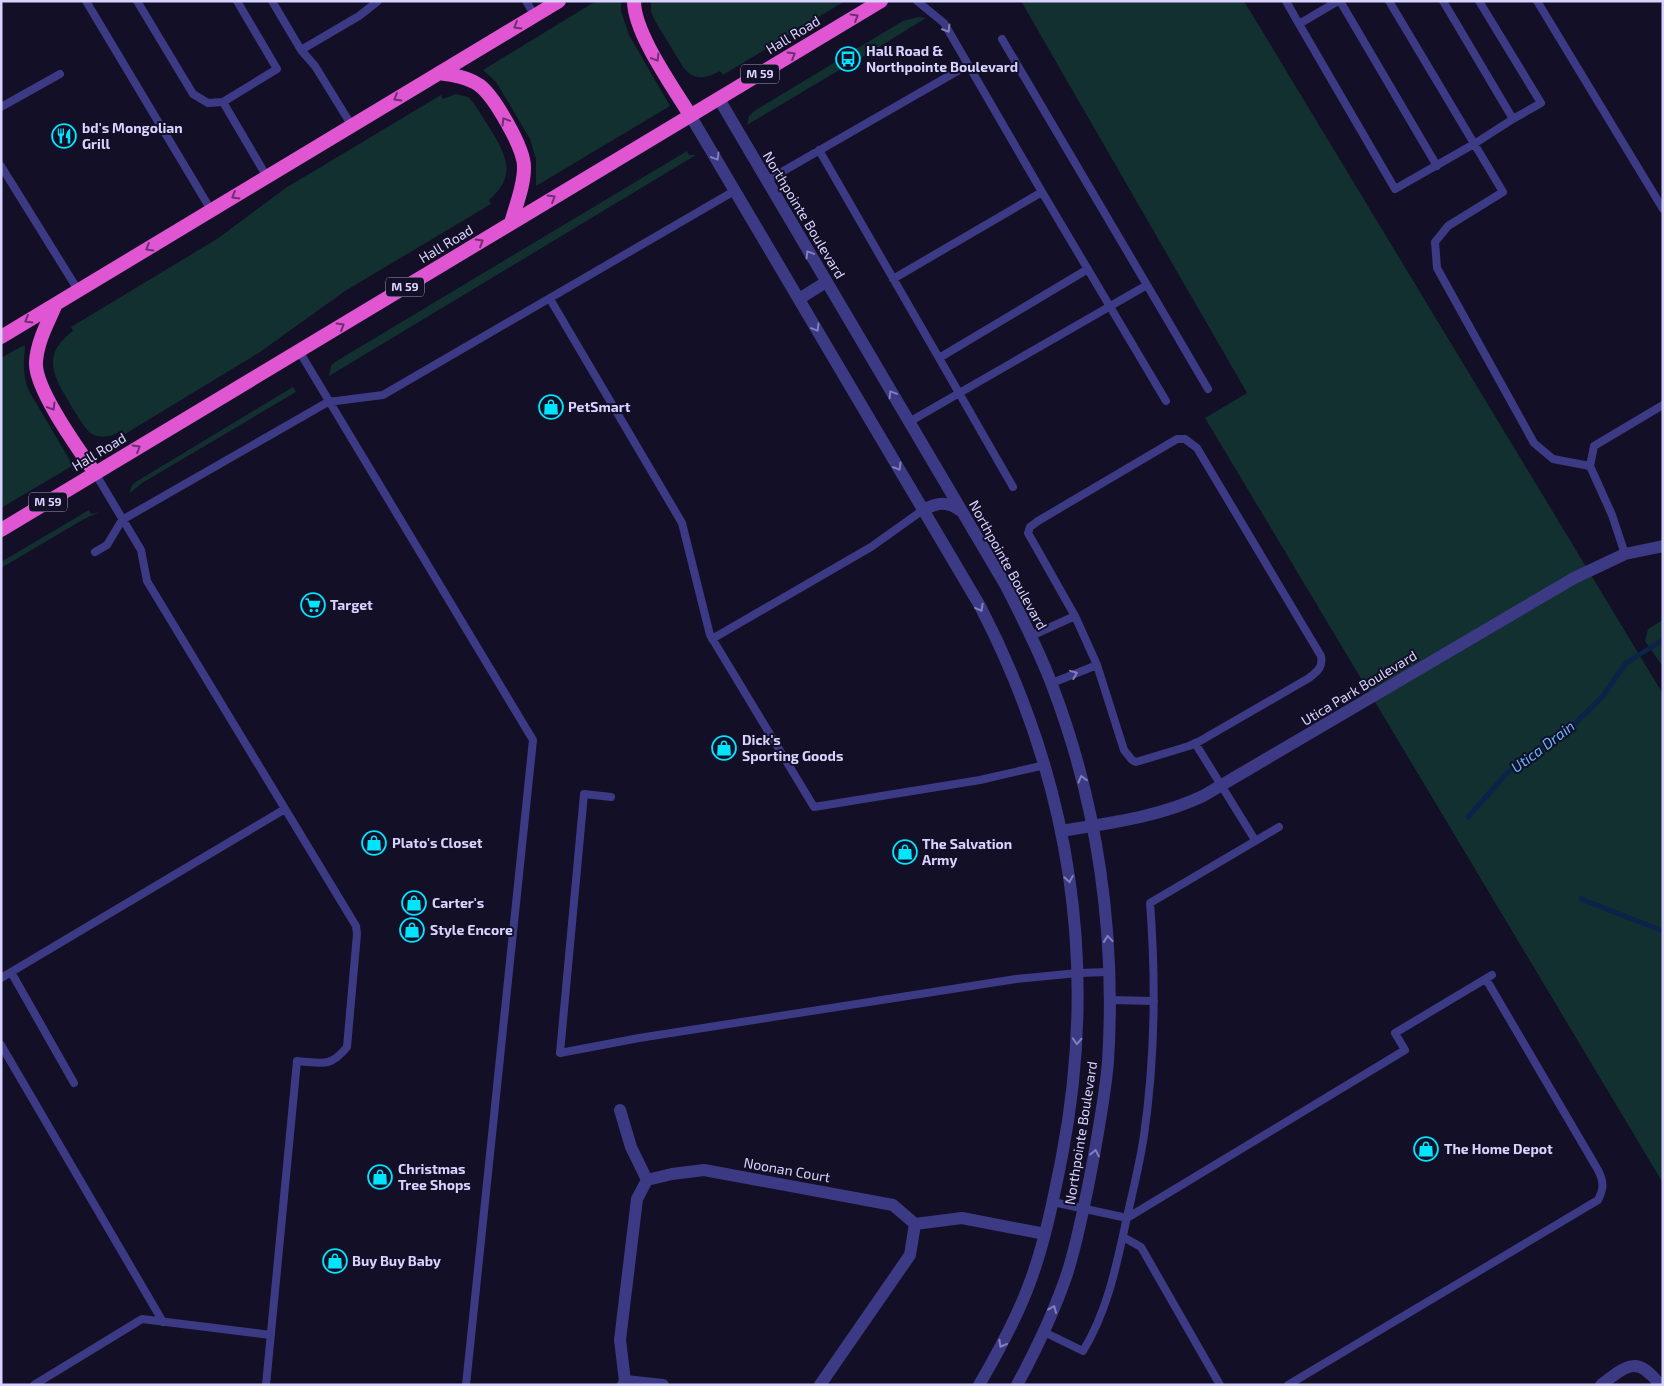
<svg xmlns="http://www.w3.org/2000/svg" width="1664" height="1386" viewBox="0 0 1664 1386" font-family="'Exo 2',sans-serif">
<rect width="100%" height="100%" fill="#130f26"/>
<path fill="#12302f" d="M 596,1 L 621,1 L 621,11 L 629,35 L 670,106 L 536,186 L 536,159 L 530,139 L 501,90 L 496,82 L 483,70 Z
M 651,1 L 845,1 L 723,75 L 720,71 C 706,79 694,81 683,67 L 654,19 L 651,11 Z
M 1021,1 L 1244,1 L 1663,694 L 1663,1183 L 1205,418 L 1247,393 Z
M 919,17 L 926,18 L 851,64 L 846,55 L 903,21 Z
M 842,58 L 846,66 L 747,125 L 749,116 L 754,111 Z
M 456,94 L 468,97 L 473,102 C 480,113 487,124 494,135 C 509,161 514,178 489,200 L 491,204 L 345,291 L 260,352 L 125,434 L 122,430 C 111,437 100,440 89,432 C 81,423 75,412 69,402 C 52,374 42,354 73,331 L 71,327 L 217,239 L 287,187 L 309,174 L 441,95 L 443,99 Z
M 687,151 L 689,155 L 696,155 L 329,376 L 331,366 L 335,362 Z
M 22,346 L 25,346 L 25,348 C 23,363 23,377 29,391 L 72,464 L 72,466 L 1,508 L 1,358 Z
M 293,387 L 296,392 L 142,483 L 130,493 L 131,487 L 134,483 Z
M 89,510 L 91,514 L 100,512 L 84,519 L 1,568 L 1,562 Z
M 1663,620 L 1663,667 L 1645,641 L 1648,629 Z"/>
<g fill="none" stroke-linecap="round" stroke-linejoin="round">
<path stroke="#0c2248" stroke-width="5" d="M 1468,817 L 1508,772 L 1563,735 L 1603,696 L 1626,663 L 1663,640
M 1581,899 L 1663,931"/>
<path stroke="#3d3a85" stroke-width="8" d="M 86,1 L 211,210
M 137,1 L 193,94 L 208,103 L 223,102 L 277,69 L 237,1
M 272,1 L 301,50 L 315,66 L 352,126
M 526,1 L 535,16
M 917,1 L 944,23 L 1042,192 L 1166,401
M 1286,1 L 1299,24 L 1338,1
M 1340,1 L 1437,166
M 1389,1 L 1503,192 L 1448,226 L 1435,242 L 1437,268 L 1534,443 L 1553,459 L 1590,466 L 1612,515 L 1625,554
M 1443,1 L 1513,119
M 1537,1 L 1663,209
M 1299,24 L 1395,189 L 1474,144 L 1513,119 L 1541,103 L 1479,1
M 301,50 L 359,16 L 378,1
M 223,102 L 267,177
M 1,107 L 60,74
M 819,150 L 939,358 L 1088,269
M 1,166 L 78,290
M 766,181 L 968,65
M 893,279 L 1042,192
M 1147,285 L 1208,389
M 550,299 L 682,523 L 710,635 L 814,807 L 980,780 L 1045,765
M 299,351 L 533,740 L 466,1385
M 939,358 L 1013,487
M 909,422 L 1147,285 L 1002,39
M 1177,439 L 1185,439 L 1197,448 L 1321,656 C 1323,667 1318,671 1309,678 L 1200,741 L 1189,746 L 1136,762 L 1132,760 L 1124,750 L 1097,665 L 1075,616 L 1028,533 L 1030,527 L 1038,521 Z
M 1590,466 L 1594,446 L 1663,405
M 95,473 L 141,550 L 147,581 L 356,926 L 357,934 L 347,1047 C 330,1068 322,1063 297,1061 L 266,1385
M 95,552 L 107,545 L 122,520 L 328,402 L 383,395 L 736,190
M 1031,636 L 1075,616
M 712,639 L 871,547 L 923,510
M 1052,683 L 1097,665
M 1195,743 L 1255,840
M 611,797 L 584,794 L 560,1053 L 639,1038 L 1016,979 L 1078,973 L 1110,972
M 11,972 L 74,1083
M 1,978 L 285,809
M 1110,1000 L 1154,1001
M 1,1045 L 163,1322
M 1053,1202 L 1127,1218 L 1405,1050 L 1395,1033 L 1492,975
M 1123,1237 L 1141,1247 L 1220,1385
M 1044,1332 L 1083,1351 C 1108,1310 1117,1263 1127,1217 C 1133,1190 1140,1163 1144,1135 C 1155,1059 1156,980 1150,903 L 1279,827
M 34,1385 L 142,1319 L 271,1335
M 1288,1385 L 1598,1200 C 1604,1188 1604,1182 1598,1170 L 1486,979"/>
<path stroke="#3d3a85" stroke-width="12" d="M 719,99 L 1006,586 C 1023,619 1039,651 1052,685 C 1098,805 1116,934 1108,1062 C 1105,1095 1099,1128 1093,1161 C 1086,1198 1079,1235 1068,1271 C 1055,1310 1037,1348 1017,1385
M 690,115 L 980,606 C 1070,780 1099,963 1062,1156 C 1053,1201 1044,1247 1027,1290 C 1014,1323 997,1354 979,1385
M 799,299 L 826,282
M 923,510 C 938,502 948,501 961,511
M 1061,831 C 1109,823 1159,817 1203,796 L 1574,578 L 1625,554 L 1663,546
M 620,1110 L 631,1147 L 647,1180 L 637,1199 L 620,1340 L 625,1381 L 623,1385
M 647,1180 L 672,1174 L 704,1170 L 893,1205 L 915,1224 L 962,1218 L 1045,1234
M 625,1381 L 663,1385
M 820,1385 L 910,1255 L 915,1224
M 1601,1385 C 1627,1365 1637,1355 1660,1385"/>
<path stroke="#e055d1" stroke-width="14" d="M 634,1 C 634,33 673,87 690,115
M 439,73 C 453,75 467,77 479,85 C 494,96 525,149 524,168 C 524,186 516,205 511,223
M 56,304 C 48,322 37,342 36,362 C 34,388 79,450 95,473
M 1,337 L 559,1
M 1,530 L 881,1"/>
</g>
<defs><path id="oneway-chevron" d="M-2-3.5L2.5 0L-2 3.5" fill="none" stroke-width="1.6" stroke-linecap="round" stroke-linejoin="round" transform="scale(1.25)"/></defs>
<g stroke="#6f2e73">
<use href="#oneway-chevron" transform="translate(855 17) rotate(-31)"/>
<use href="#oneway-chevron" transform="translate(517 26) rotate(149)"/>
<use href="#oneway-chevron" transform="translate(792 55) rotate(-31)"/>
<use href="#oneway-chevron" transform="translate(656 58) rotate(59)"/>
<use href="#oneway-chevron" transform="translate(397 98) rotate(149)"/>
<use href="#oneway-chevron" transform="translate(505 121) rotate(-121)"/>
<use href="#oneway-chevron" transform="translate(235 196) rotate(149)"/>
<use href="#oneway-chevron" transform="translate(552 198) rotate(-31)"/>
<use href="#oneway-chevron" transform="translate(480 242) rotate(-31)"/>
<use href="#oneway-chevron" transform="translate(149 248) rotate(149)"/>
<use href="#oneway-chevron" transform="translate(28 320) rotate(149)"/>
<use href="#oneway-chevron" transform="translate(341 326) rotate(-31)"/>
<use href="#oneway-chevron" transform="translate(52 407) rotate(59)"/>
<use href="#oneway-chevron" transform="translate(137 448) rotate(-31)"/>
</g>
<g stroke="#837fbc">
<use href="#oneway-chevron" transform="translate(947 29) rotate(58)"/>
<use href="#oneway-chevron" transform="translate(716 157) rotate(59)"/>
<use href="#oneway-chevron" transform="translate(809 254) rotate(-121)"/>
<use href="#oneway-chevron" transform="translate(816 328) rotate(59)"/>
<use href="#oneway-chevron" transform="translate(892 394) rotate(-121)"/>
<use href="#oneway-chevron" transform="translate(898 467) rotate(59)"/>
<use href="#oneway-chevron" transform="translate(980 608) rotate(61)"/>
<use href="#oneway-chevron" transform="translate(1074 674) rotate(-22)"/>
<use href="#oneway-chevron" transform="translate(1082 779) rotate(-105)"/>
<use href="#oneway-chevron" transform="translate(1069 879) rotate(81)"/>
<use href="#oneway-chevron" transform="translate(1108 939) rotate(-95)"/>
<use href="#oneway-chevron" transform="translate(1077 1041) rotate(93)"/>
<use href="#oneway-chevron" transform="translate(1095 1153) rotate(-79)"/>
<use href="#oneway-chevron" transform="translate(1053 1309) rotate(-67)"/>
<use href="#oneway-chevron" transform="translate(1002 1344) rotate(118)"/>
</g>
<defs>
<g id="bus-ring" transform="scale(1.25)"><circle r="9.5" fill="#130f26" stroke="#00e5ff" stroke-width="1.5"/><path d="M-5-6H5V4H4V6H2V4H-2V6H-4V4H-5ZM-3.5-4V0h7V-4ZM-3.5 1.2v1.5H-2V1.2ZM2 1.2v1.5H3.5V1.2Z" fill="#00e5ff"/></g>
<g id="restaurant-ring" transform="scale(1.25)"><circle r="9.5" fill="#130f26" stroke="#00e5ff" stroke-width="1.5"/><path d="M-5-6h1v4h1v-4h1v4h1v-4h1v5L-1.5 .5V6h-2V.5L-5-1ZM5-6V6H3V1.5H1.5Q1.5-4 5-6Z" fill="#00e5ff"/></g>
<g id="shop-ring" transform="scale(1.25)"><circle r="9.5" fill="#130f26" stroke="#00e5ff" stroke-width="1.5"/><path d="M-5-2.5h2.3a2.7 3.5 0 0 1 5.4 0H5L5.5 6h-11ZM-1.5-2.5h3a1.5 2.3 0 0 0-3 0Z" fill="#00e5ff"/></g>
<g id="supermarket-ring" transform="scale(1.25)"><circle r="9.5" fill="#130f26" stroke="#00e5ff" stroke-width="1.5"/><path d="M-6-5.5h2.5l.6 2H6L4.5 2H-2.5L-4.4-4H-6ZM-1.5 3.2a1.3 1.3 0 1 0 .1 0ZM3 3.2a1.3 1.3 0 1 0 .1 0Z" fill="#00e5ff"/></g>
</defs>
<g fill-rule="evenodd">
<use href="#bus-ring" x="848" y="59"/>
<use href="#restaurant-ring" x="64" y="136"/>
<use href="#shop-ring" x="551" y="407"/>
<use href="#supermarket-ring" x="313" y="605"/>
<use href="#shop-ring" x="724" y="748"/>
<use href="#shop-ring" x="374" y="843"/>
<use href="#shop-ring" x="905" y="852"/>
<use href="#shop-ring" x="414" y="903"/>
<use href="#shop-ring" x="412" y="930"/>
<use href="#shop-ring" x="1426" y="1149"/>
<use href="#shop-ring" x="380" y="1177"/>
<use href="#shop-ring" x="335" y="1261"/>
</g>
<g text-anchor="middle" stroke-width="4" stroke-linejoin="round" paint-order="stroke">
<g fill="#130f26" stroke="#9e99be" stroke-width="1">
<rect x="741" y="64.5" width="38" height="19" rx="4"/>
<rect x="386" y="277.5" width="38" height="19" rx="4"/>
<rect x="29" y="492.5" width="38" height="19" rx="4"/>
</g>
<g font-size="12" font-weight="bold" fill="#d9d4ff">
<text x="760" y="78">M 59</text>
<text x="405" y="291">M 59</text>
<text x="48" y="506">M 59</text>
</g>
<g font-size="14" fill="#d9d4ff" stroke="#130f26">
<text transform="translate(793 35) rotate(-31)" y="5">Hall Road</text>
<text transform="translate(804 215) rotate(59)" y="5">Northpointe Boulevard</text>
<text transform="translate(446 244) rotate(-31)" y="5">Hall Road</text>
<text transform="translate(99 452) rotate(-31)" y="5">Hall Road</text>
<text transform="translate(1008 565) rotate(61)" y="5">Northpointe Boulevard</text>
<text transform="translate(1359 688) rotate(-31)" y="5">Utica Park Boulevard</text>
<text transform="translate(1081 1133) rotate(-81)" y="5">Northpointe Boulevard</text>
<text transform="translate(787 1170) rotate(10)" y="5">Noonan Court</text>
</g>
<g font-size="14" font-weight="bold" fill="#d9d4ff" stroke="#130f26" text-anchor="start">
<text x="866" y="56">Hall Road &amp;<tspan x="866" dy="16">Northpointe Boulevard</tspan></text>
<text x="82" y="133">bd's Mongolian<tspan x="82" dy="16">Grill</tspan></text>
<text x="568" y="412">PetSmart</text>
<text x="330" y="610">Target</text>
<text x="742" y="745">Dick's<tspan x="742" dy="16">Sporting Goods</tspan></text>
<text x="392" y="848">Plato's Closet</text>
<text x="922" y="849">The Salvation<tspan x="922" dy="16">Army</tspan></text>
<text x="432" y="908">Carter's</text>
<text x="430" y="935">Style Encore</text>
<text x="1444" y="1154">The Home Depot</text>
<text x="398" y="1174">Christmas<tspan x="398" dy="16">Tree Shops</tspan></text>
<text x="352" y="1266">Buy Buy Baby</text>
</g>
<g font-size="15" font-style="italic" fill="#62b6ff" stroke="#130f26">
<text transform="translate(1543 747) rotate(-37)" y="5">Utica Drain</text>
</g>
</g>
<rect width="1664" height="1386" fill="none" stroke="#d9d4ff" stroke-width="5"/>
</svg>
